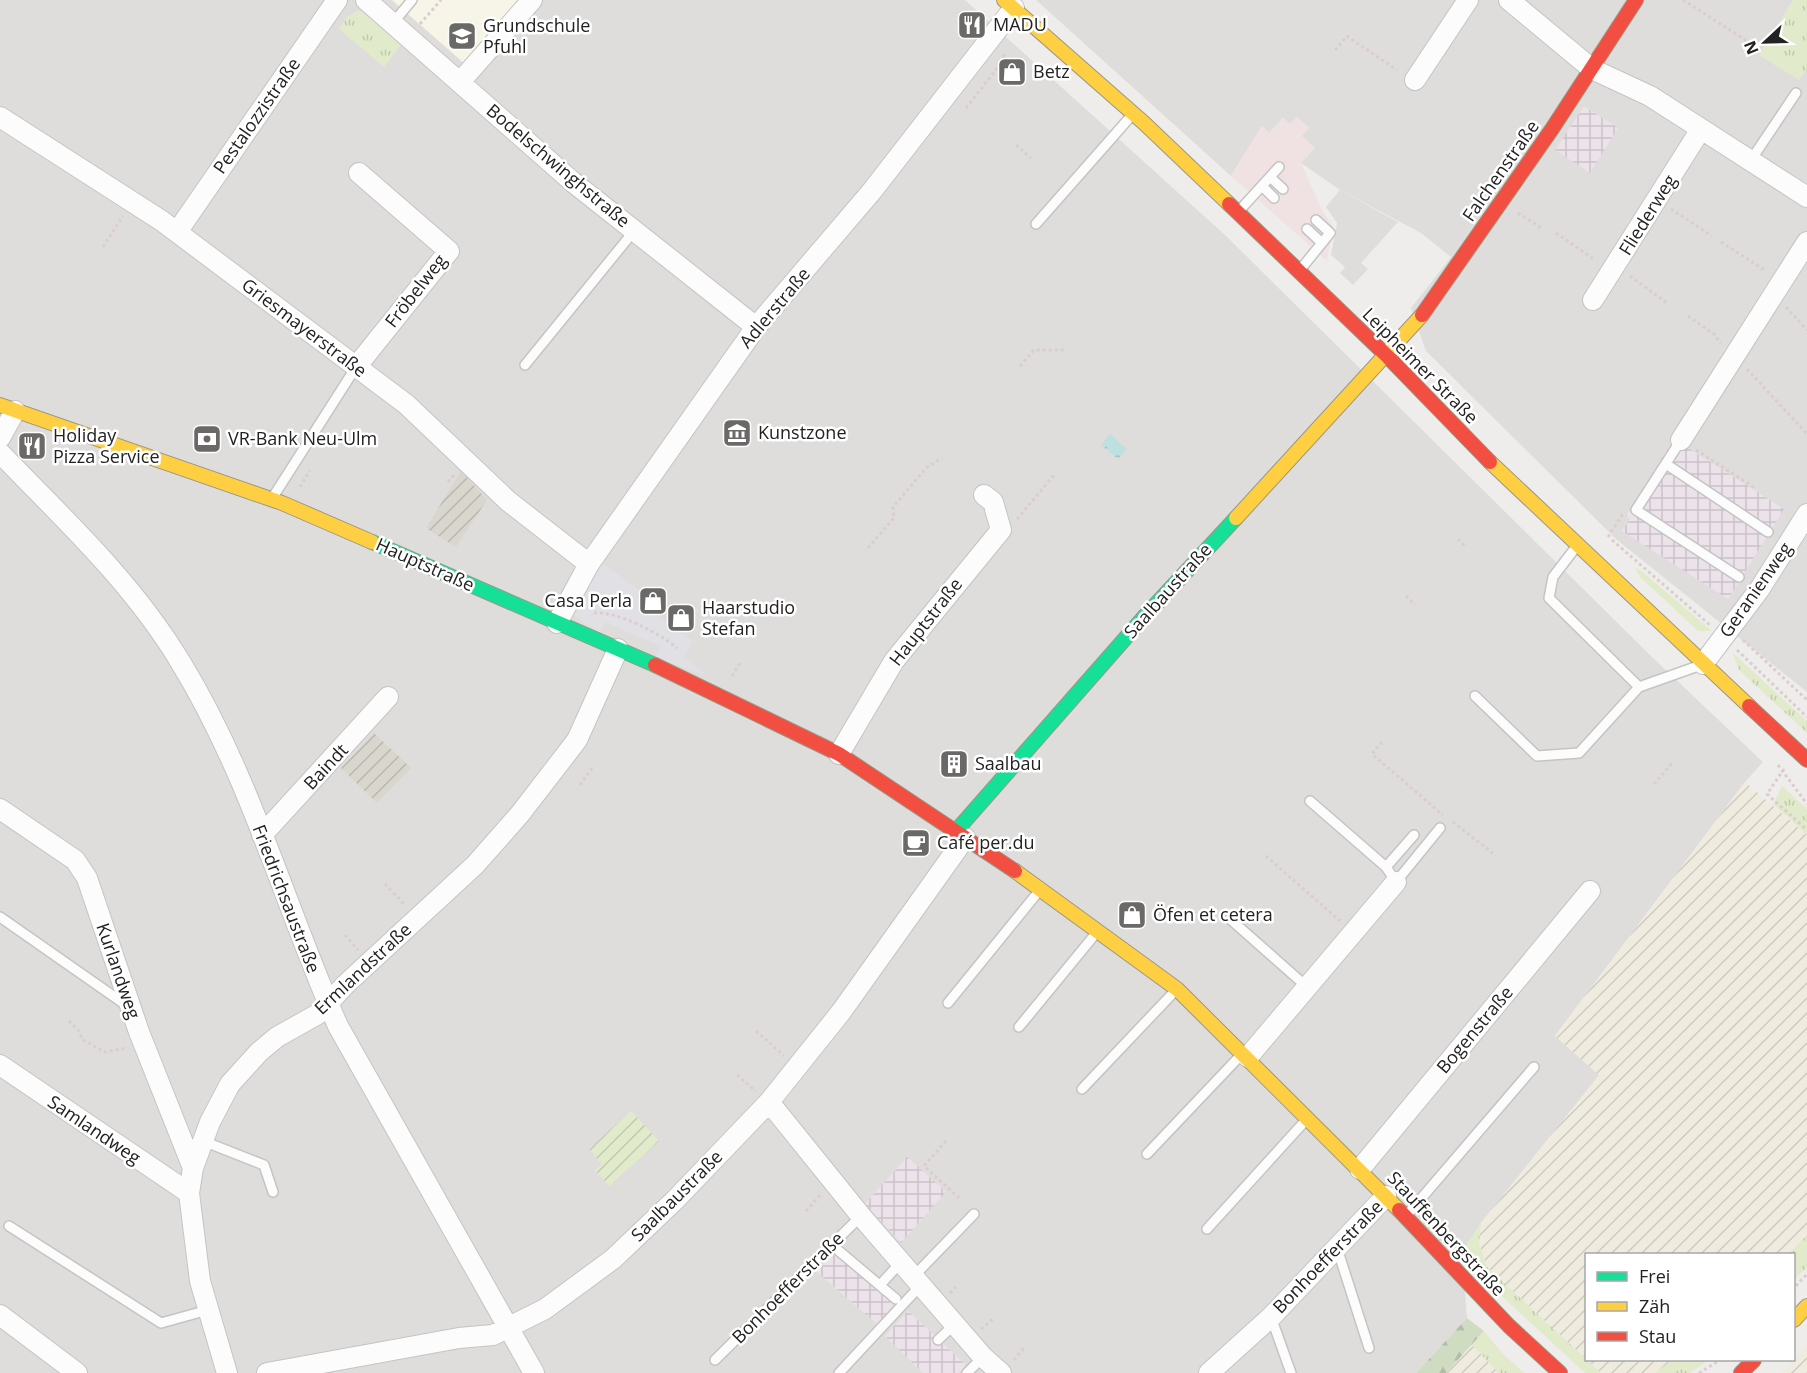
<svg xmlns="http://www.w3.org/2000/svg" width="1807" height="1373" viewBox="0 0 1807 1373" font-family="'Open Sans',sans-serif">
<defs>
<pattern id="industrial-grid" width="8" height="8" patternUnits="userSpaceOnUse" patternTransform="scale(1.5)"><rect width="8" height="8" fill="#ece3ea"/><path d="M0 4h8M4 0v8" fill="none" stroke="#cac2c8"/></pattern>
<pattern id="construction-furrows" width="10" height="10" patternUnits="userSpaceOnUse" patternTransform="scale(1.5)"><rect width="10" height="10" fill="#d8d6cd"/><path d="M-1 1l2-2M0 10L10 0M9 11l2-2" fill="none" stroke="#b9b7b0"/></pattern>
<pattern id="farmland-furrows" width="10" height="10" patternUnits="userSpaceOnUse" patternTransform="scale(1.5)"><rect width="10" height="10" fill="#efecdf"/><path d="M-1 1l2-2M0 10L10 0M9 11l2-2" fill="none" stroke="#cdcabf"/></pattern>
<pattern id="grass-tufts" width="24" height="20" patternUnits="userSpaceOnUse" patternTransform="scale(1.5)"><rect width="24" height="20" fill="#e1ebcb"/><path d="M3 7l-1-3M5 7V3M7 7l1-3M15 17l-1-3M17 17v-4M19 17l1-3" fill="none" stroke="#c1c9ae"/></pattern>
<pattern id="forest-firs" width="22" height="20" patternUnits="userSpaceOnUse" patternTransform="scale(1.5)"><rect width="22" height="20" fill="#d0dcc1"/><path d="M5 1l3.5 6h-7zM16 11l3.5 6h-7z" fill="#b2bca6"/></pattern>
<pattern id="garden-furrows" width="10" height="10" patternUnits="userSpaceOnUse" patternTransform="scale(1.5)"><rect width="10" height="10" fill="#e1ebcb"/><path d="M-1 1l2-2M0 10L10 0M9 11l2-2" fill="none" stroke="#c1c9ae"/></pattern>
<pattern id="water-ripples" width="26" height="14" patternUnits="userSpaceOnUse" patternTransform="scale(1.5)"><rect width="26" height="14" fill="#bfe0e1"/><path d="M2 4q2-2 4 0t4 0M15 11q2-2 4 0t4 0" fill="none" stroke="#a4c0c1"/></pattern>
</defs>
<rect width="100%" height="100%" fill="#efedeb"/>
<path fill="#dfdddc" d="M 0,0 L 965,0 L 1225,235 L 1651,656 L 1763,762 L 1745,782 L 1555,1036 L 1600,1075 L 1481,1223 L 1462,1252 L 1467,1318 L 1416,1373 L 0,1373 Z
M 1036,0 L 1807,0 L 1807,692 L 1617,540 L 1426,351 L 1411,308 L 1451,257 L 1421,233 L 1340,190 L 1301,163 L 1302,135 L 1309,128 L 1297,117 L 1290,124 L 1283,118 L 1269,133 L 1262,126 L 1231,176 Z"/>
<path fill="#f0e2e3" d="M 1297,117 L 1309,128 L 1302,136 L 1315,148 L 1301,163 L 1322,210 L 1333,226 L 1327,261 L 1231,176 L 1262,126 L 1269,133 L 1283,118 L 1290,124 Z"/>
<path fill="url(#industrial-grid)" d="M 1584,106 L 1618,128 L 1590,173 L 1555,150 Z
M 1674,439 L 1784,509 L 1728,599 L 1622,531 L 1630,519 L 1626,516 Z
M 907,1157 L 946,1192 L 901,1243 L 865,1204 Z
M 840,1245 L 900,1297 L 877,1324 L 817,1272 Z
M 908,1311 L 966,1365 L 959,1373 L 923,1373 L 885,1336 Z"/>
<path fill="#f7f4e8" d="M 392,0 L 519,0 L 466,65 Z"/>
<path fill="#dedddc" d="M 1340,190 L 1398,222 L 1361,263 L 1368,269 L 1353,285 L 1340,273 L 1345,267 L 1331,255 L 1337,223 L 1326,207 Z
M 215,458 L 256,472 L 252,485 L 211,471 Z
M 1616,493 L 1625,499 L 1608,527 L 1598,521 Z
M 1576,589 L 1642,656 L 1636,676 L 1570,609 Z
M 1477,607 L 1513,640 L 1506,649 L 1512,655 L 1466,706 L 1422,667 Z
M 604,622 L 660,646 L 655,658 L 599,633 Z
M 849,1235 L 865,1249 L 856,1259 L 840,1245 Z
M 1092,1342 L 1116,1363 L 1111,1373 L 1049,1373 L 1074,1344 L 1086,1349 Z"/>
<path fill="url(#construction-furrows)" d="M 461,471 L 487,500 L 456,547 L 426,528 Z
M 374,733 L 411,768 L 377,803 L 341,768 Z"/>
<path fill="url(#farmland-furrows)" d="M 1745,782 L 1807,835 L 1807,1235 L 1788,1254 L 1586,1254 L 1586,1360 L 1673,1360 L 1655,1373 L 1601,1373 L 1487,1267 L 1479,1243 L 1481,1223 L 1599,1075 L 1555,1036 Z
M 1472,1345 L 1499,1373 L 1446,1373 Z
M 1807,1345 L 1807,1373 L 1781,1373 Z"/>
<path fill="url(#grass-tufts)" d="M 1793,0 L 1807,0 L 1807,68 L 1799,80 L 1759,55 Z
M 359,10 L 403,42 L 384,67 L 339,29 L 348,16 Z
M 1634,567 L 1643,572 L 1712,631 L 1698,631 L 1641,578 Z
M 1732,652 L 1807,721 L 1807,733 L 1739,670 Z
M 1782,786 L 1807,809 L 1807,835 L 1773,804 Z
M 1481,1223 L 1479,1243 L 1487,1267 L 1601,1373 L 1585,1373 L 1482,1278 L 1462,1252 Z
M 1807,1235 L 1807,1267 L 1794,1280 L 1794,1254 L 1788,1254 Z
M 1484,1331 L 1503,1354 L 1524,1373 L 1499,1373 L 1472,1345 Z
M 1673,1360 L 1709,1360 L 1690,1373 L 1655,1373 Z"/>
<path fill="url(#forest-firs)" d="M 1467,1318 L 1484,1331 L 1446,1373 L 1416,1373 Z"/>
<path fill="url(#garden-furrows)" d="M 631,1111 L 659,1141 L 609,1186 L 595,1170 L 602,1164 L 589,1149 Z"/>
<path fill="#e1e1e5" d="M 601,563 L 643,592 L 637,602 L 693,641 L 684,657 L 707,675 L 655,658 L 660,646 L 605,622 L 599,633 L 574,615 L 575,604 Z"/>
<path fill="url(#water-ripples)" d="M 1110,434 L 1127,449 L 1118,459 L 1101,445 Z"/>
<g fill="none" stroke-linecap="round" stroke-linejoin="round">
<g stroke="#c5c4c3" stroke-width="12">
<path id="lane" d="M 393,23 L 412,0
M 1751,160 L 1796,93
M 1270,177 L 1283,189
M 1262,186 L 1274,198
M 1239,211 L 1279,167
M 1036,224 L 1132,115
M 1307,229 L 1322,243
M 1300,270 L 1330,233 L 1316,220
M 525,365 L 634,231
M 1681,440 L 1636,510 L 1739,577
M 1666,464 L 1768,532
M 273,497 L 356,367
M 1576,547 L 1553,577 L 1549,598 L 1639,687
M 1475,696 L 1537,756 L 1579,753 L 1639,687 L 1701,665
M 1310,801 L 1386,867 L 1396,882 L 1440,828
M 1386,867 L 1414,835
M 0,917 L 126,1005
M 1230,919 L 1307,987
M 948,1003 L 1039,891
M 1019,1027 L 1097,932
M 1082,1089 L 1175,991
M 203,1141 L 264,1165 L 273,1192
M 1147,1154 L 1240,1056
M 1407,1215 L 1534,1067
M 9,1226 L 161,1323 L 208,1310
M 1207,1229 L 1306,1120
M 1337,1248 L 1369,1348
M 839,1251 L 896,1299
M 914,1276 L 974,1214
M 880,1285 L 901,1262
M 1271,1317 L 1291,1373
M 938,1340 L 955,1324
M 715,1360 L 861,1216
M 839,1373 L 921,1285
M 967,1373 L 983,1357"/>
</g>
<g stroke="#c5c4c3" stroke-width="22">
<path id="street" d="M 366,0 L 574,183 L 756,327
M 1509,0 L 1592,69 L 1650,96 L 1807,197
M 1415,80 L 1468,0
M 460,82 L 532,0
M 0,117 L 162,221 L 406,404 L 508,501 L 589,564
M 177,232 L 337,0
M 1593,300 L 1701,129
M 356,367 L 449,251 L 359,173
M 0,438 L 15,411
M 1681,440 L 1807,242
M 0,453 C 64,519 133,583 181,663 C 250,776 285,906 338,1026 L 534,1373
M 557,623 L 589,564 L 756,327 L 872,191 L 1014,8
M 1703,664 L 1759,590 L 1807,514
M 839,754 L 894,661 L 1001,530 L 993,502 L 984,495
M 0,809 L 75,860 L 87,878 L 139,1032 L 193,1168
M 262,835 L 388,697
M 1248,1057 L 1396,882
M 0,1065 L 189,1193
M 769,1102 L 861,1216 L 983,1357 L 1001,1373
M 1360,1169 L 1590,891
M 0,1315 L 77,1373
M 227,1373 L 200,1281 L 189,1193 L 193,1168 L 210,1122 L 230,1084 L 259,1052 L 277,1037 L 318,1014 L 346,984 L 475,865 L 520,814 L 577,740 L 618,649
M 267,1373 L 459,1338 L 493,1335 L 545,1309 L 613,1259 L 675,1200 L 769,1102 L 841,1012 L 965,838
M 1209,1373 L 1271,1317 L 1386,1196"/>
</g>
<g stroke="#9a9882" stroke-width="16">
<path id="fast" d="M 372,542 L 655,665
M 956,831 L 1144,617 L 1236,518"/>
</g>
<g stroke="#9a9882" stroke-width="16">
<path id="slow" d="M 1004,0 L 1144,123 L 1229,204
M 0,405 L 282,503 L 372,542
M 1490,462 L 1749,706
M 1236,518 L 1422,315
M 1015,871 L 1177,989 L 1399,1210
M 1794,1320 L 1807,1306"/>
</g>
<g stroke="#9a9882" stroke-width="16">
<path id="jam" d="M 1229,204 L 1388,357 L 1490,462
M 1422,315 L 1552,129 L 1636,0
M 655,665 L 839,754 L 1015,871
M 1749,706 L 1807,760
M 1399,1210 L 1509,1326 L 1560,1373
M 1741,1373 L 1754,1360"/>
</g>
<path stroke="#dbcdce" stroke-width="3" stroke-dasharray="3 3" stroke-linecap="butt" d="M 1683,0 L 1747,41
M 420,24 L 441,0
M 1335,50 L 1347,36 L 1397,70
M 966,108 L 1006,57 L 1001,54
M 1016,145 L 1031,158
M 1671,209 L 1712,236
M 1518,213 L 1543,229
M 1556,233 L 1595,260
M 1721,242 L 1766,271
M 103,247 L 123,216
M 1630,276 L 1667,303
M 1786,307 L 1807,330
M 1688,316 L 1714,334 L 1721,343
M 1020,366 L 1034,350 L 1066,350
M 1747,369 L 1807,434
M 1696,450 L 1755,488
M 448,482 L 455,474
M 300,487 L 310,470
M 1017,519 L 1055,474
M 1608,537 L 1623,514
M 1458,539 L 1466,547
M 1612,540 L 1710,625
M 868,548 L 894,518 L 893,507 L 926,468 L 942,458
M 1406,596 L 1415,605
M 594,613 C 617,611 659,633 677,648
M 1743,640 L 1807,700
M 1737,650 L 1807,717
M 732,676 L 740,663
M 1382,742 L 1372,754 L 1443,815
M 1778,765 L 1807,804
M 1784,769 L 1767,794 L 1807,830
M 1654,784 L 1673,762
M 580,785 L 592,768
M 1453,822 L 1496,856
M 1266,856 L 1340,921
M 385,884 L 406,906
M 345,935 L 358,950
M 69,1021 L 79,1031 L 82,1039 L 104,1052 L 127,1048
M 756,1031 L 784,1056
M 737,1075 L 756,1091
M 946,1141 L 924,1166 L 959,1198
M 806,1211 L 821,1194
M 1796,1286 L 1807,1274
M 950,1293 L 956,1287
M 981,1329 L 994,1318
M 1014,1360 L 1025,1347
M 1699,1373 L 1720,1360"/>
<use href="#lane" stroke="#fdfcfc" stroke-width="9"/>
<use href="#street" stroke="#fdfcfc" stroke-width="20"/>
<use href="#fast" stroke="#16e098" stroke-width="14"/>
<use href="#slow" stroke="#ffcf43" stroke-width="14"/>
<use href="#jam" stroke="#f24e42" stroke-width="14"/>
</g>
<defs>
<g id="restaurant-square" transform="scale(1.5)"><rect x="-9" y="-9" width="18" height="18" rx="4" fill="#6a6968" stroke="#fff"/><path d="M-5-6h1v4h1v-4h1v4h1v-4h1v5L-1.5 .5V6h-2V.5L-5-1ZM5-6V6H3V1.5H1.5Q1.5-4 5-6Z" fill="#fff"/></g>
<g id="school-square" transform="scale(1.5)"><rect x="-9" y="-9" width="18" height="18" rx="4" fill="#6a6968" stroke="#fff"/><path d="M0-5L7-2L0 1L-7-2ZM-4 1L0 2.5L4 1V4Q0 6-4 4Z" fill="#fff"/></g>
<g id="shop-square" transform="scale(1.5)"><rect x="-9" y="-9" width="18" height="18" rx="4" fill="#6a6968" stroke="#fff"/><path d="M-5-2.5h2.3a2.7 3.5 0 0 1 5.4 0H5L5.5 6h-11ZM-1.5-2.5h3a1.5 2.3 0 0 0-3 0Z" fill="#fff"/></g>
<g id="museum-square" transform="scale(1.5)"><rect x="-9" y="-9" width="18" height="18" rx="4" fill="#6a6968" stroke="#fff"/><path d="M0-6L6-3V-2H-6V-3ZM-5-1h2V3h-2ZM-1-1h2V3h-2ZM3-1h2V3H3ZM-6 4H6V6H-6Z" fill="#fff"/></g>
<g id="bank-square" transform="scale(1.5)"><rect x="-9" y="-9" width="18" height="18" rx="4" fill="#6a6968" stroke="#fff"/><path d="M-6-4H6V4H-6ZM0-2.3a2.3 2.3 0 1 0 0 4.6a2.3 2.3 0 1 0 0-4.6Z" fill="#fff"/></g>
<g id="building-square" transform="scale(1.5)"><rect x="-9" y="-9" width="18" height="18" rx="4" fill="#6a6968" stroke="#fff"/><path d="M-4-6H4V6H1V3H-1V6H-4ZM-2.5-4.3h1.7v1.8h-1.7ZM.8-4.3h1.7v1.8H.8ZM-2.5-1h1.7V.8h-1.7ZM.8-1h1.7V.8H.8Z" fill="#fff"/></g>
<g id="cafe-square" transform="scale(1.5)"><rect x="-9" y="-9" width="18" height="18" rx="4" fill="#6a6968" stroke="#fff"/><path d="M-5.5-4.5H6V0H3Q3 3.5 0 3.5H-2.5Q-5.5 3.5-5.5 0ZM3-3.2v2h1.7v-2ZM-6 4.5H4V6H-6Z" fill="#fff"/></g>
</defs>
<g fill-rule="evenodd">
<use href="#restaurant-square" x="972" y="25"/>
<use href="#school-square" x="462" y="36"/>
<use href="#shop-square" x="1012" y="72"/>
<use href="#museum-square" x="737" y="433"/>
<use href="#bank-square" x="207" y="439"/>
<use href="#restaurant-square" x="32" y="446"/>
<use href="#shop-square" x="653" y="601"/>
<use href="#shop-square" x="681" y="618"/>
<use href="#building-square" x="954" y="764"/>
<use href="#cafe-square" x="916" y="843"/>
<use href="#shop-square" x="1132" y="915"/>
</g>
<g text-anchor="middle" stroke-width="5" stroke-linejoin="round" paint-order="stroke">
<g font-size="18" fill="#222" stroke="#fff" text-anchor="start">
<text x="993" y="31">MADU</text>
<text x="483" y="32">Grundschule<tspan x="483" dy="21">Pfuhl</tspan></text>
<text x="1033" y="78">Betz</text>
<text x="758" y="439">Kunstzone</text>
<text x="53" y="442">Holiday<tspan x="53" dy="21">Pizza Service</tspan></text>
<text x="228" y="445">VR-Bank Neu-Ulm</text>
<text x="632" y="607" text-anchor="end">Casa Perla</text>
<text x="702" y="614">Haarstudio<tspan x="702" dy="21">Stefan</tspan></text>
<text x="975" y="770">Saalbau</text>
<text x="937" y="849">Café per.du</text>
<text x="1153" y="921">Öfen et cetera</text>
</g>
<g font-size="18" fill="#222" stroke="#fff">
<text transform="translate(257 116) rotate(-55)" y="6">Pestalozzistraße</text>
<text transform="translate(558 166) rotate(40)" y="6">Bodelschwinghstraße</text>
<text transform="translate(1501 171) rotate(-55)" y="6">Falchenstraße</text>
<text transform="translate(1648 215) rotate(-58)" y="6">Fliederweg</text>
<text transform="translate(416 291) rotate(-52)" y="6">Fröbelweg</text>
<text transform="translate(775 308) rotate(-50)" y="6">Adlerstraße</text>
<text transform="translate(304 328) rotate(37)" y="6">Griesmayerstraße</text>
<text transform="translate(1420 366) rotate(45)" y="6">Leipheimer Straße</text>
<text transform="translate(425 565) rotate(24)" y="6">Hauptstraße</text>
<text transform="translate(1756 590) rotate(-55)" y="6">Geranienweg</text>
<text transform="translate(1168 591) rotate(-48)" y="6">Saalbaustraße</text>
<text transform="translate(926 622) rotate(-52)" y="6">Hauptstraße</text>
<text transform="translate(326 767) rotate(-47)" y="6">Baindt</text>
<text transform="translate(286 899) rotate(69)" y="6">Friedrichsaustraße</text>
<text transform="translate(363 969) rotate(-43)" y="6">Ermlandstraße</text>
<text transform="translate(118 971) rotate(71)" y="6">Kurlandweg</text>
<text transform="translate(1475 1030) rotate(-50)" y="6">Bogenstraße</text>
<text transform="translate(94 1130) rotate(34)" y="6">Samlandweg</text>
<text transform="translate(677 1196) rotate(-45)" y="6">Saalbaustraße</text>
<text transform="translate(1446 1234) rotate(47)" y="6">Stauffenbergstraße</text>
<text transform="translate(1328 1257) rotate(-46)" y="6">Bonhoefferstraße</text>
<text transform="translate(788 1288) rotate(-45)" y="6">Bonhoefferstraße</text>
</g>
</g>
<rect x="1585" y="1253" width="210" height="108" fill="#ffffff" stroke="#a7a7a7" stroke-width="1.5"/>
<rect x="1597" y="1272" width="30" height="9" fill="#16e098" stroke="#a7a7a7" stroke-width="1.5"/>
<text x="1639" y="1283" font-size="18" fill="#222222">Frei</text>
<rect x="1597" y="1302" width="30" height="9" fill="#ffcf43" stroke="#a7a7a7" stroke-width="1.5"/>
<text x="1639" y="1313" font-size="18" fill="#222222">Zäh</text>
<rect x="1597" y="1332" width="30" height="9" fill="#f24e42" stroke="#a7a7a7" stroke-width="1.5"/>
<text x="1639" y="1343" font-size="18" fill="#222222">Stau</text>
<g transform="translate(1765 42) rotate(248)" stroke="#ffffff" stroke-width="4.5" paint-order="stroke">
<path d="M0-4.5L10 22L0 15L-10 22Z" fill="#222222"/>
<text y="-9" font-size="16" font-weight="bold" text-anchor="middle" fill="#222222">N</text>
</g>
</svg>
